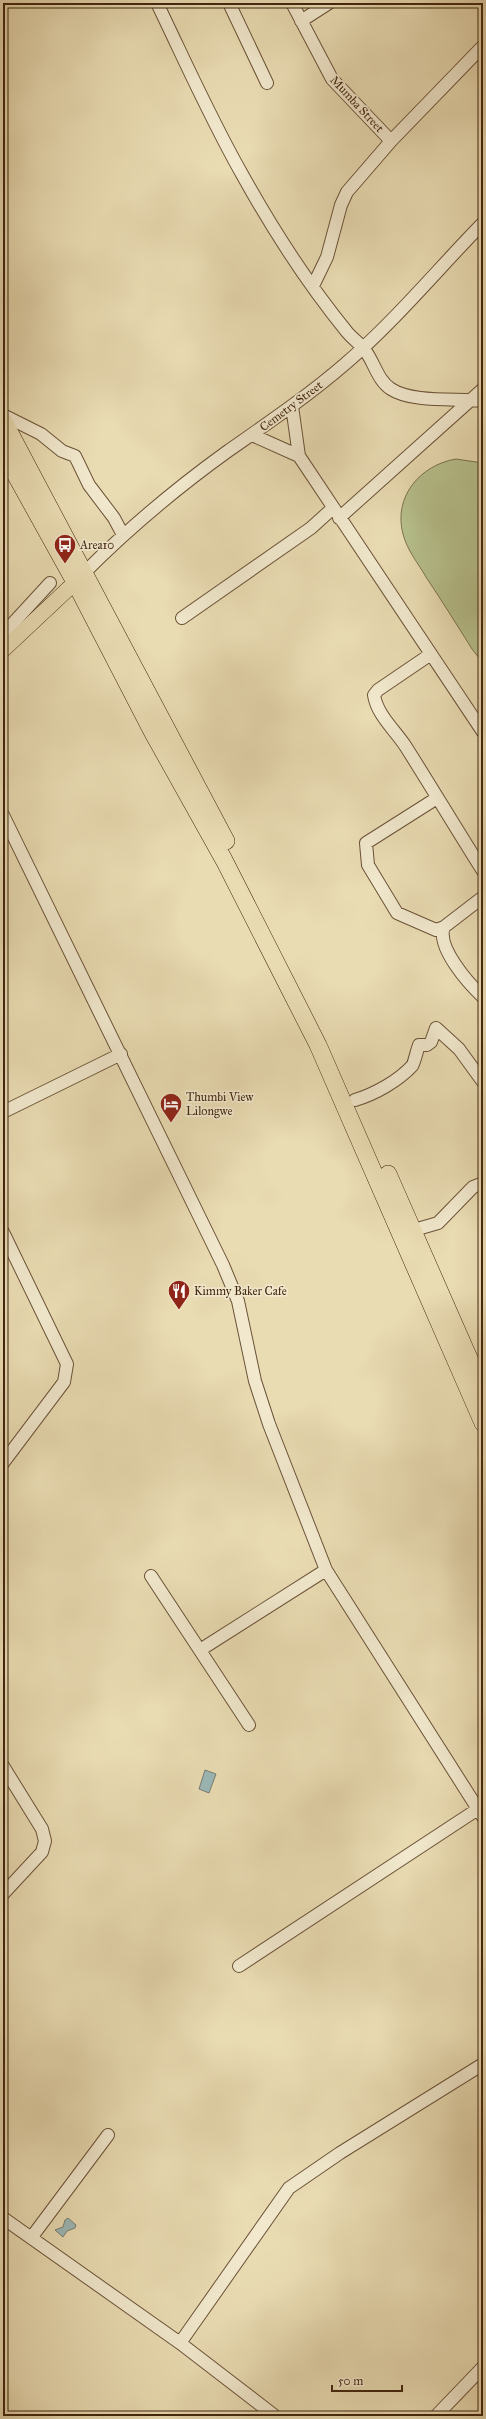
<svg xmlns="http://www.w3.org/2000/svg" width="486" height="2419" viewBox="0 0 486 2419" font-family="'IM FELL Great Primer',serif">
<rect width="100%" height="100%" fill="#e9dbb2"/>
<filter id="stains"><feTurbulence type="fractalNoise" baseFrequency=".005" numOctaves="4"/><feColorMatrix values="0 0 0 0 .2 0 0 0 0 .09 0 0 0 0 .02 0 0 0 .5 -.17"/></filter>
<radialGradient id="worn" r=".72"><stop offset=".6" stop-color="#630" stop-opacity="0"/><stop offset="1" stop-color="#630" stop-opacity=".3"/></radialGradient>
<path fill="#b6c08c" stroke="#7c724d" d="M 456,459 L 483,463 L 483,663 L 472,649 C 457,625 442,601 426,577 C 418,563 407,550 403,534 C 393,497 420,465 456,459 Z"/>
<path fill="#9cb8b7" stroke="#787d73" d="M 205,1770 L 216,1774 L 209,1793 L 199,1789 Z
M 68,2218 L 76,2225 L 75,2228 L 67,2231 L 63,2237 L 55,2230 L 63,2227 L 65,2220 Z"/>
<g fill="none" stroke-linecap="round" stroke-linejoin="round">
<g stroke="#6b5237" stroke-width="14">
<path id="minor" d="M 157,3 C 185,61 211,120 243,176 C 273,230 308,284 347,332 C 352,338 359,343 364,349 C 374,361 377,380 391,389 C 412,403 458,398 483,401
M 229,3 L 267,83
M 292,3 L 332,79 L 391,141
M 301,21 L 329,3
M 313,286 L 327,257 L 341,205 L 347,192 L 391,141 L 483,46
M 292,406 L 299,456 L 483,732
M 3,415 L 41,434 L 62,451 L 75,456 L 89,485 L 114,518 L 123,535
M 252,435 L 299,456
M 339,518 L 483,389
M 85,572 C 129,528 178,487 228,451 C 268,423 308,396 345,364 C 395,321 437,270 483,223
M 182,618 L 311,528 L 333,508
M 3,634 L 50,583
M 431,654 L 378,690 L 374,695 C 377,715 395,730 406,747 C 432,788 457,830 483,871
M 437,798 L 366,843 L 368,865 L 397,913 L 436,930 L 444,927
M 3,815 L 223,1265 L 238,1301 L 255,1381 L 269,1424 L 326,1570 L 483,1817
M 483,897 L 444,927 C 436,947 469,984 483,997
M 355,1100 C 375,1094 398,1081 412,1066 C 414,1064 417,1050 419,1045 L 427,1045 L 431,1042 L 436,1028 L 459,1049 L 483,1082
M 3,1112 L 121,1054
M 414,1230 L 438,1223 L 473,1187 L 483,1183
M 3,1232 L 67,1364 L 64,1382 L 3,1463
M 151,1576 L 249,1725
M 200,1650 L 326,1570
M 3,1766 L 42,1829 L 45,1841 L 42,1852 L 3,1894
M 239,1966 L 478,1809
M 3,2218 L 180,2343 L 275,2416
M 31,2238 L 108,2135
M 180,2343 L 289,2188 L 340,2153 L 483,2064
M 436,2416 L 483,2367"/>
</g>
<g stroke="#41250e" stroke-width="16">
<path id="major" d="M 3,650 L 84,574"/>
</g>
<g stroke="#41250e" stroke-width="18">
<path id="highway" d="M 3,420 L 226,841
M 3,452 L 76,584 L 153,733 L 224,860 L 318,1045 L 483,1423
M 388,1174 L 483,1390"/>
</g>
<use href="#minor" stroke="#f1e8cd" stroke-width="12"/>
<use href="#major" stroke="#e9dbb2" stroke-width="15"/>
<use href="#highway" stroke="#e9dbb2" stroke-width="17"/>
</g>
<defs>
<g id="bus-pin" transform="scale(1.15)"><path d="M0 17L-7.5 6A9.5 9.5 0 1 1 7.5 6Z" fill="#8f2418" stroke="#f1e8cd"/><path d="M-5-6H5V4H4V6H2V4H-2V6H-4V4H-5ZM-3.5-4V0h7V-4ZM-3.5 1.2v1.5H-2V1.2ZM2 1.2v1.5H3.5V1.2Z" fill="#fff"/></g>
<g id="hotel-pin" transform="scale(1.15)"><path d="M0 17L-7.5 6A9.5 9.5 0 1 1 7.5 6Z" fill="#8f2418" stroke="#f1e8cd"/><path d="M-6-4.5h1.5V1H6V5H4.5V3h-9V5H-6ZM-4 0a1.8 1.8 0 1 1 3.6 0ZM.5 0V-2.5h3Q6-2.5 6 0Z" fill="#fff"/></g>
<g id="restaurant-pin" transform="scale(1.15)"><path d="M0 17L-7.5 6A9.5 9.5 0 1 1 7.5 6Z" fill="#8f2418" stroke="#f1e8cd"/><path d="M-5-6h1v4h1v-4h1v4h1v-4h1v5L-1.5 .5V6h-2V.5L-5-1ZM5-6V6H3V1.5H1.5Q1.5-4 5-6Z" fill="#fff"/></g>
</defs>
<g fill-rule="evenodd">
<use href="#bus-pin" x="65" y="545"/>
<use href="#hotel-pin" x="171" y="1104"/>
<use href="#restaurant-pin" x="179" y="1291"/>
</g>
<g text-anchor="middle" stroke-width="3.5" stroke-linejoin="round" paint-order="stroke">
<g font-size="12" fill="#41250e" stroke="#f1e8cd">
<text transform="translate(357 104) rotate(47)" y="4">Mumba Street</text>
<text transform="translate(291 406) rotate(-37)" y="4">Cemetry Street</text>
</g>
<g font-size="12" fill="#41250e" stroke="#f1e8cd" text-anchor="start">
<text x="80" y="549">Area10</text>
<text x="186" y="1101">Thumbi View<tspan x="186" dy="14">Lilongwe</tspan></text>
<text x="194" y="1295">Kimmy Baker Cafe</text>
</g>
</g>
<rect width="486" height="2419" fill="none" stroke="#e9dbb2" stroke-width="16"/>
<rect x="4" y="4" width="478" height="2411" fill="none" stroke="#41250e" stroke-width="2"/>
<rect x="8" y="8" width="470" height="2403" fill="none" stroke="#41250e"/>
<path d="M332 2385v6h70v-6" fill="none" stroke="#41250e" stroke-width="2"/>
<text x="338" y="2385" font-size="12" fill="#41250e" stroke="#f1e8cd" stroke-width="3" paint-order="stroke">50 m</text>
<rect width="100%" height="100%" filter="url(#stains)"/>
<rect width="100%" height="100%" fill="url(#worn)"/>
</svg>
